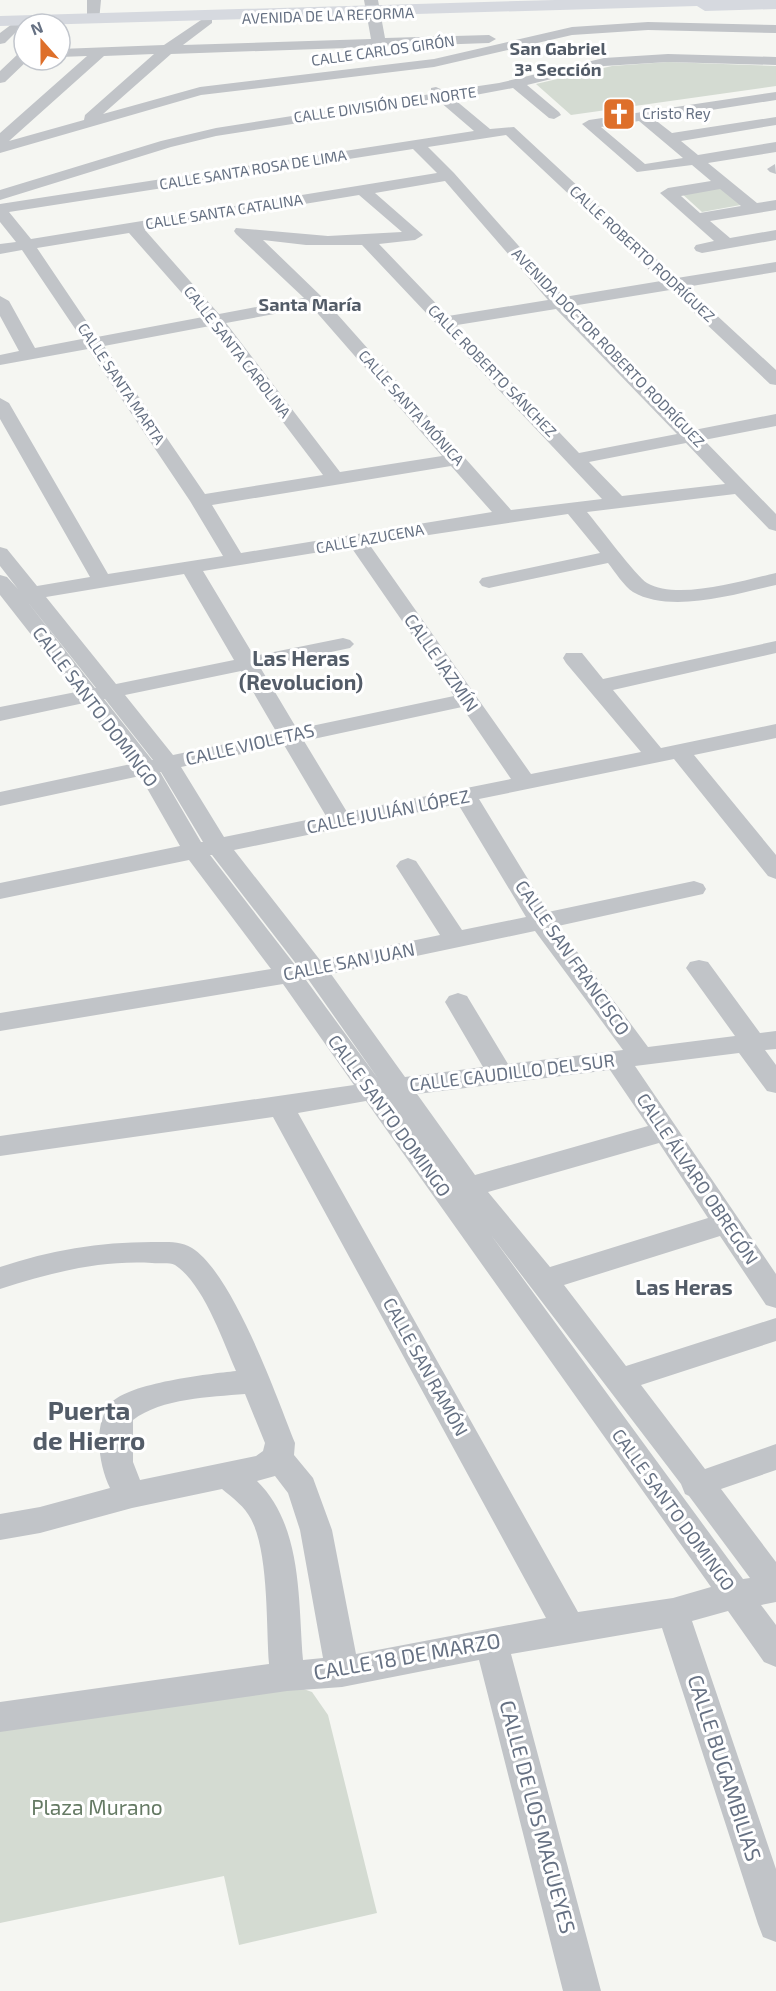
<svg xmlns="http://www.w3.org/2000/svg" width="776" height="1991" viewBox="0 0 776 1991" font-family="'Exo 2',sans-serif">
<rect width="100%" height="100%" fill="#f5f6f2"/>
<path fill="#d4dbd2" d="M 668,62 L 776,66 L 776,86 L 571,115 L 536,84 L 612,66 Z
M 723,185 L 746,204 L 702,212 L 680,192 Z
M 292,1685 L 312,1692 L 328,1715 L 377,1913 L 239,1945 L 224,1876 L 0,1923 L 0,1728 Z"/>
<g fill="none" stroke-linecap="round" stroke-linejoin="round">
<path fill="#c1c4c8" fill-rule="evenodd" d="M 87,0 L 101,0 L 99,21 L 94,22 L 87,18 Z
M 364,0 L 378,0 L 385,38 L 489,35 L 496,39 L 489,43 L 171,54 L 103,114 L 200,87 L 434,59 L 572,27 L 648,22 L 776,25 L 776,33 L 648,30 L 572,35 L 434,67 L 201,95 L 0,153 L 0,133 L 87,56 L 60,57 L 60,49 L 164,45 L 207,16 L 212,17 L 212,23 L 183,45 L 371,39 ZM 154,54 L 85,115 L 84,120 L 9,141 L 104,56 Z
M 16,21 L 23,25 L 5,43 L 0,44 L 0,33 Z
M 24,52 L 24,60 L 28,60 L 5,82 L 0,83 L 0,71 L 19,53 Z
M 668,54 L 776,57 L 776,65 L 668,62 L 604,66 L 527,85 L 559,112 L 561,115 L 554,119 L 549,118 L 513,88 L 454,99 L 490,129 L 514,127 L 677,278 L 776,262 L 776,272 L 686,287 L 776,370 L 776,385 L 770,384 L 670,290 L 572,306 L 694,430 L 776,414 L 776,426 L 704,440 L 776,514 L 776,531 L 769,529 L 735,494 L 587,512 C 599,526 636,576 647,583 C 678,601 744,580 776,573 L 776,585 C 736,594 671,614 633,592 C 624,586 615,572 608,563 L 489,588 L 482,586 L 479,582 L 482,578 L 600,553 L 568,514 L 369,544 L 531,774 L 641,752 L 566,663 L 563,658 L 566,653 L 582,653 L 603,679 L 776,641 L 776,653 L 613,690 L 661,748 L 776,724 L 776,738 L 694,755 L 776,855 L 776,879 L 768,876 L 674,759 L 479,799 L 548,912 L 694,881 L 703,884 L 706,889 L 703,894 L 558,926 L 648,1047 L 735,1036 L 686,968 L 690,962 L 699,960 L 708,962 L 760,1033 L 776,1031 L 776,1049 L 765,1050 L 776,1065 L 776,1093 L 767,1091 L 739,1053 L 635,1066 L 776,1274 L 776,1308 L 766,1305 L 720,1236 L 564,1285 L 626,1366 L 776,1318 L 776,1341 L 641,1385 L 705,1469 L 776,1444 L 776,1470 L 721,1489 L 776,1562 L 776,1602 L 761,1605 L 776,1625 L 776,1667 L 764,1662 L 728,1611 L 692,1621 L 776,1869 L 776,1942 L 763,1937 L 758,1924 L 662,1628 L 511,1654 L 601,1991 L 563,1991 L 479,1660 L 342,1687 L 287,1691 L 0,1732 L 0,1702 L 269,1664 C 266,1625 269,1553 251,1519 C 245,1507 233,1498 222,1489 L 132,1508 L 40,1533 L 0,1540 L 0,1514 L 40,1507 L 110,1488 C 99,1466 92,1424 111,1403 C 129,1383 208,1374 236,1371 C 223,1341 203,1283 175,1265 C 169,1262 159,1264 152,1263 C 99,1260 50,1273 0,1289 L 0,1267 C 53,1249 105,1241 161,1242 C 172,1242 182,1242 192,1248 C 233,1274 276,1395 295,1443 L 294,1455 L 313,1478 L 332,1530 L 356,1654 L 546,1618 L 273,1117 L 0,1156 L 0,1136 L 354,1085 L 283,984 L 0,1031 L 0,1013 L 271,969 L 189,860 L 0,899 L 0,883 L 180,846 L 140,776 L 0,806 L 0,792 L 131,764 L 84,703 L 0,721 L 0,707 L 76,692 L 0,595 L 0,575 L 7,577 L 18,589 L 0,566 L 0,547 L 7,549 L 37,586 L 90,577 L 0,419 L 0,398 L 9,403 L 108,574 L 223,556 L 190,501 L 88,349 L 0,365 L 0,355 L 19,351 L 0,316 L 0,296 L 9,301 L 35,348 L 82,339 L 22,250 L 0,254 L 0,244 L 16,242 L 0,222 L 0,204 L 474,131 L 439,101 L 216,136 L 171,147 L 0,200 L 0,190 L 161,141 L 216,128 L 431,94 L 431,88 L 436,87 L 445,91 L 499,83 L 604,58 ZM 506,135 L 661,281 L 564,297 L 454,173 L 428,147 ZM 413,149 L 437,173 L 31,239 L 9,212 ZM 445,181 L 548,300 L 448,316 L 379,244 L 415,240 L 423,235 L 375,193 ZM 359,195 L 402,232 L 328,236 L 236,228 L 234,231 L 236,234 L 304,298 L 219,314 L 145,230 ZM 129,233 L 203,317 L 97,337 L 37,248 ZM 263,240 L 306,245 L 362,245 L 602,499 L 511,510 L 322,297 ZM 312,307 L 442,456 L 340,472 L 226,323 ZM 556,309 L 677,434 L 579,453 L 457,325 ZM 210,326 L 323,475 L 205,494 L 104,346 ZM 686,443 L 725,484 L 622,496 L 589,462 ZM 451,466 L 492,512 L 241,553 L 212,505 ZM 351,547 L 454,696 L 297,729 L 260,667 L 350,648 L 354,644 L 350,640 L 343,638 L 254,656 L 203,571 ZM 184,574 L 234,660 L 116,684 L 46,597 ZM 26,600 L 96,688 L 95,688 ZM 241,671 L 277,733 L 173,755 L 125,695 ZM 104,699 L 105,699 L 153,760 L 152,760 ZM 462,707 L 511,779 L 347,812 L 304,741 ZM 284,745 L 326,816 L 224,837 L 181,767 ZM 160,772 L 161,772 L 203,842 L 201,842 ZM 458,804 L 526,917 L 462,930 L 416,861 L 408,858 L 400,861 L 396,866 L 440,935 L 320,960 L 234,850 ZM 210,855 L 212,855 L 297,965 L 295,965 ZM 535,931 L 623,1050 L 508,1064 L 467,996 L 458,993 L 449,996 L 445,1002 L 483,1067 L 405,1077 L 331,974 ZM 308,979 L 379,1080 L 306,980 ZM 610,1070 L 648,1126 L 475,1175 L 417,1094 ZM 366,1101 L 711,1587 L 673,1598 L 578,1612 L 298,1113 ZM 659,1143 L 708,1218 L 550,1267 L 488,1192 ZM 491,1235 L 681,1484 L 685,1494 L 689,1496 L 750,1578 L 743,1579 ZM 245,1394 L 265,1443 L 263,1451 L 256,1456 L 140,1480 L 133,1462 L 133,1420 C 162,1398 210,1397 245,1394 ZM 275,1476 L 288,1493 L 300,1530 L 323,1658 L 303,1660 C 298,1601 303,1526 257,1481 Z
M 776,92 L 776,100 L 654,119 L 672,133 L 776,117 L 776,125 L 681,141 L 698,155 L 776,142 L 776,152 L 708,163 L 757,203 L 776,200 L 776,210 L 710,221 L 730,238 L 776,230 L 776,240 L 702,253 L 696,251 L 694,248 L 696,245 L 714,241 L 660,193 L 668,188 L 711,181 L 692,165 L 637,172 L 582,124 L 589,120 ZM 639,121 L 683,158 L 645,164 L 601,127 ZM 720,189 L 741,206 L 700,213 L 681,196 Z
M 775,164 L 776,174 L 770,172 L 767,169 Z"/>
<path fill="#d6d9df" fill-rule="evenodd" d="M 555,0 L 776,0 L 776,9 L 705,11 L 697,6 L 0,26 L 0,16 Z"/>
</g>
<defs>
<g id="church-square" transform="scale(1.725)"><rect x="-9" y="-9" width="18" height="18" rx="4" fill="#de6f2a" stroke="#fff"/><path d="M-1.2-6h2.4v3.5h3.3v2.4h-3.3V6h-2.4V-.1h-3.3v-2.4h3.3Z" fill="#fff"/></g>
</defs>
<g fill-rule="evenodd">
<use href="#church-square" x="619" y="114"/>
</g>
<g text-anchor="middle" stroke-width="6" stroke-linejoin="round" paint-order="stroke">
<g font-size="15" fill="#667183" stroke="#fff">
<text transform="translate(328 16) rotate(-2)" y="5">AVENIDA DE LA REFORMA</text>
<text transform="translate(383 51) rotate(-8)" y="5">CALLE CARLOS GIRÓN</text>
<text transform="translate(385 105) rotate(-8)" y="5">CALLE DIVISIÓN DEL NORTE</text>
<text transform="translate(253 170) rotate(-9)" y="5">CALLE SANTA ROSA DE LIMA</text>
<text transform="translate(224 212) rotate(-9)" y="5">CALLE SANTA CATALINA</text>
<text transform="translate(642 254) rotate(43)" y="5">CALLE ROBERTO RODRÍGUEZ</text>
<text transform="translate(608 348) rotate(46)" y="5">AVENIDA DOCTOR ROBERTO RODRÍGUEZ</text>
<text transform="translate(237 352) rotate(52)" y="5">CALLE SANTA CAROLINA</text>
<text transform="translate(492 371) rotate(46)" y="5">CALLE ROBERTO SÁNCHEZ</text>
<text transform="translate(121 384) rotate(56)" y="5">CALLE SANTA MARTA</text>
<text transform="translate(411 408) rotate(48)" y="5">CALLE SANTA MÓNICA</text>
<text transform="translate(370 539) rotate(-10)" y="5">CALLE AZUCENA</text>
</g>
<g font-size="15" fill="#667183" stroke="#fff" text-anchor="start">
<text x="642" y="119">Cristo Rey</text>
</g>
<g font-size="18" font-weight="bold" fill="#535c68" stroke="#fff">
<text x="558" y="55">San Gabriel<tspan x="558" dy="21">3ª Sección</tspan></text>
<text x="310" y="311">Santa María</text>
</g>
<g font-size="18" fill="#667183" stroke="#fff">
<text transform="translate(441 663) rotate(55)" y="6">CALLE JAZMÍN</text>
<text transform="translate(95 707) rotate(53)" y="6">CALLE SANTO DOMINGO</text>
<text transform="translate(250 745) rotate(-13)" y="6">CALLE VIOLETAS</text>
<text transform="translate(388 812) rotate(-11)" y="6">CALLE JULIÁN LÓPEZ</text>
<text transform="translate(572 958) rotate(55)" y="6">CALLE SAN FRANCISCO</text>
<text transform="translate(349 962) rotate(-11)" y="6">CALLE SAN JUAN</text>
<text transform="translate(512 1073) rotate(-7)" y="6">CALLE CAUDILLO DEL SUR</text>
<text transform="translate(389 1116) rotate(54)" y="6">CALLE SANTO DOMINGO</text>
<text transform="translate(697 1179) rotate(56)" y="6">CALLE ÁLVARO OBREGÓN</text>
<text transform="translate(425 1367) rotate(61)" y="6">CALLE SAN RAMÓN</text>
<text transform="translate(673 1510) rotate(54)" y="6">CALLE SANTO DOMINGO</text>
</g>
<g font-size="21" font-weight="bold" fill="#535c68" stroke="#fff">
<text x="301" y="666">Las Heras<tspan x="301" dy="24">(Revolucion)</tspan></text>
<text x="684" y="1295">Las Heras</text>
</g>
<g font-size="21" fill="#667183" stroke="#fff">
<text transform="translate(407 1657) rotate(-10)" y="7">CALLE 18 DE MARZO</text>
<text transform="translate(724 1768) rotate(72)" y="7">CALLE BUGAMBILIAS</text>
<text transform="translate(537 1817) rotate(75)" y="7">CALLE DE LOS MAGUEYES</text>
</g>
<g font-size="21" fill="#657a64" stroke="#fff">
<text x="97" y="1815">Plaza Murano</text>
</g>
<g font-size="26" font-weight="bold" fill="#535c68" stroke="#fff">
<text x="89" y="1420">Puerta<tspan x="89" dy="30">de Hierro</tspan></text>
</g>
</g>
<g transform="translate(42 42) rotate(339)"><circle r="28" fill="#ffffff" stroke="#c2c6cd" stroke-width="1.5"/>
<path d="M0-4.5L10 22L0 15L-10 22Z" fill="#de6f2a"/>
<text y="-9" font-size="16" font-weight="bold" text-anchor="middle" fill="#667183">N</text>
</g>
</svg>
